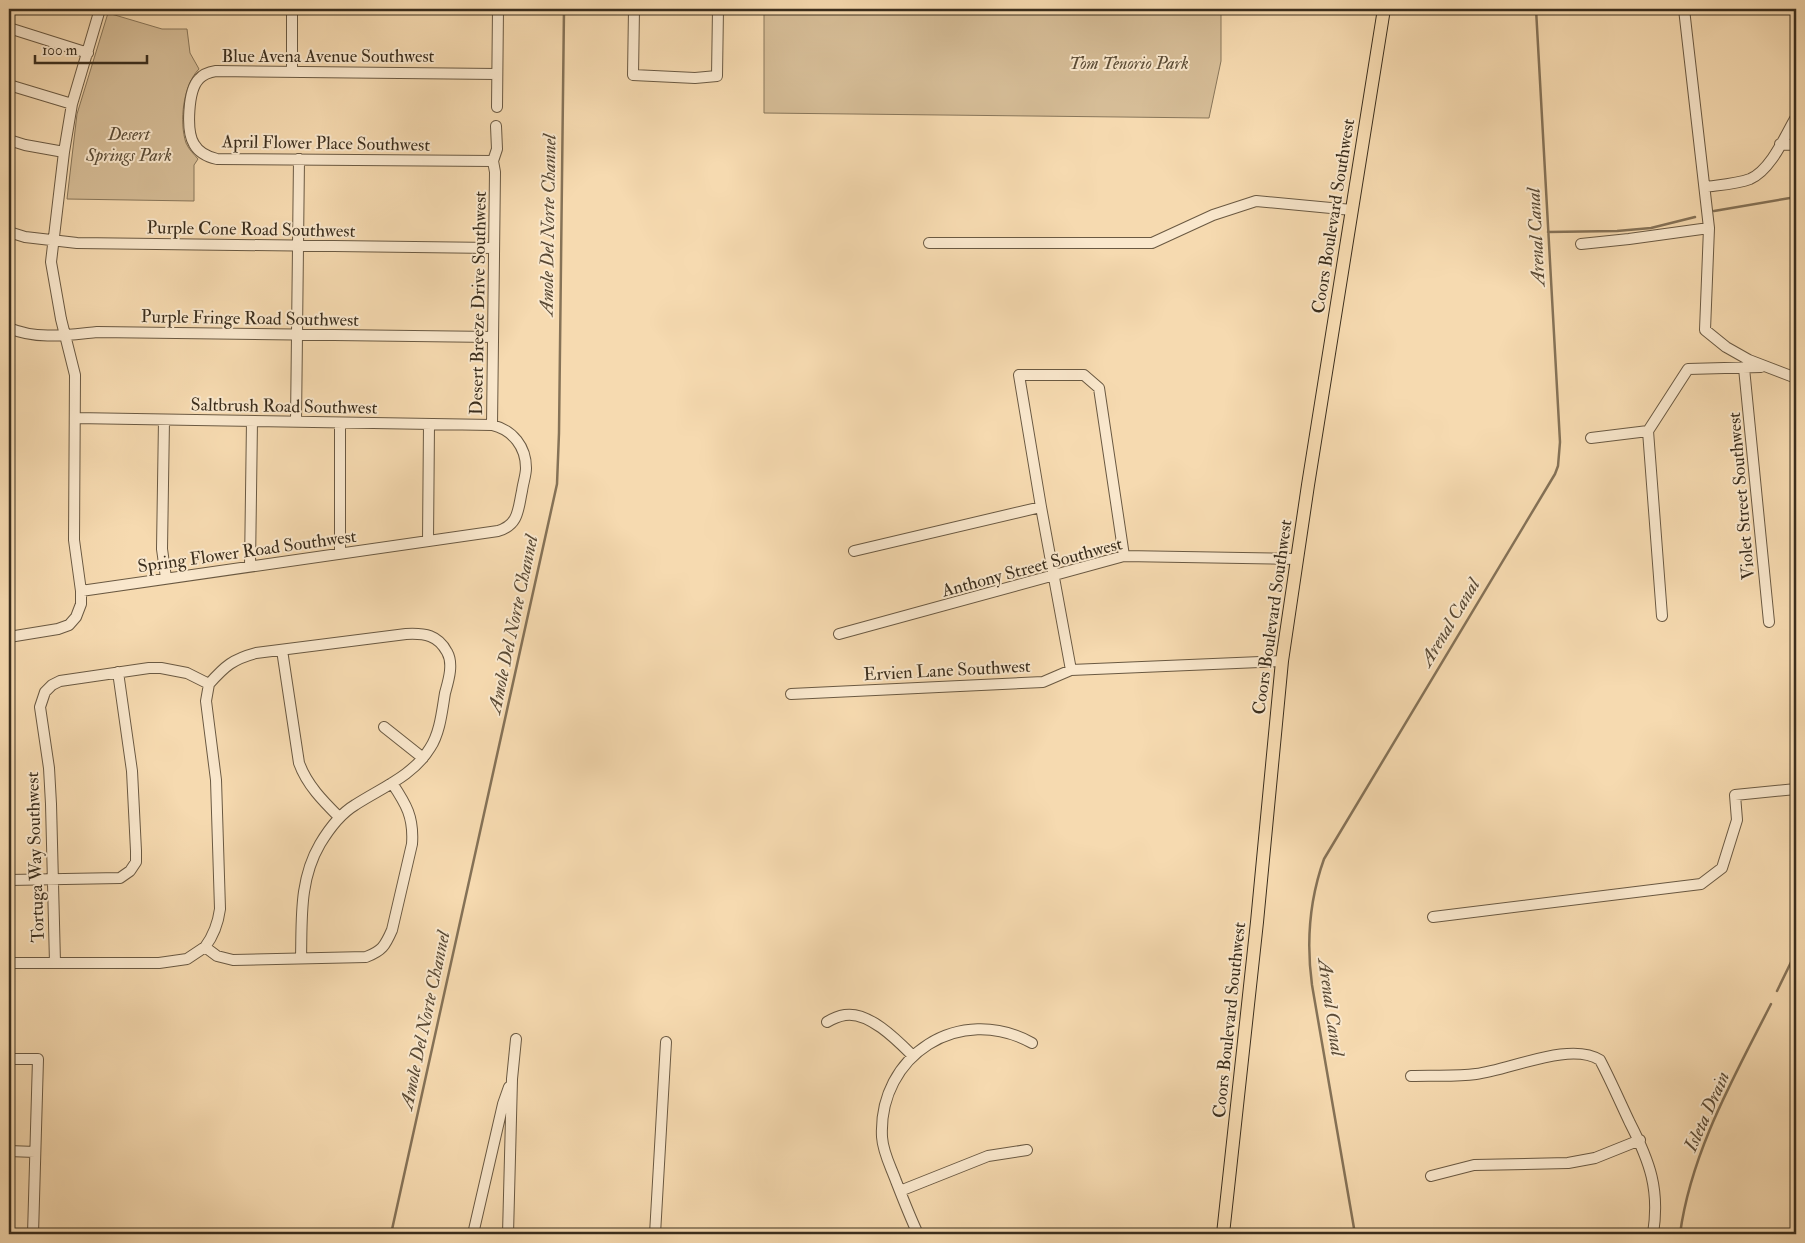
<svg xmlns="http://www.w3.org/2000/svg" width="1805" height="1243" viewBox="0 0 1805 1243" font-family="'IM FELL Double Pica',serif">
<rect width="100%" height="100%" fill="#f6dab0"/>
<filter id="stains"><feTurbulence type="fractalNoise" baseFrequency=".004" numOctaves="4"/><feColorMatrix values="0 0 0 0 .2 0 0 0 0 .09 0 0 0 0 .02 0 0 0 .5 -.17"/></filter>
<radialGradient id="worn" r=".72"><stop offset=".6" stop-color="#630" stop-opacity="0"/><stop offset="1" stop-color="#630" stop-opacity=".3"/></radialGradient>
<path fill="#d6bd97" stroke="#88765a" d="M 764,9 L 1221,9 L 1221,61 L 1209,118 L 764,113 Z
M 108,13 L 162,29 L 187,29 L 190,53 L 199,69 C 183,85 179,122 186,143 C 189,150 194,154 198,159 L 194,165 L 194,201 L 67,199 L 77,114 Z"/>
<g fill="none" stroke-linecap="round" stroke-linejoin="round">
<path stroke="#857257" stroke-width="2.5" d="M 1714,211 L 1796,197
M 1548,232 L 1617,231 L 1651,228 L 1695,217
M 1777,991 L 1796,952
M 391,1234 L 557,484 L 559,433 L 564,9
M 1355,1234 L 1312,985 C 1306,941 1309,901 1324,859 L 1555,474 L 1558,466 L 1560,442 L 1536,9
M 1680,1234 C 1691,1152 1734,1077 1771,1004"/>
<g stroke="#6a5942" stroke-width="12">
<path id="minor" d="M 634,9 L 633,75 L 695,78 L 717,76 L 718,9
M 1684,9 L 1709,228 L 1705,330 L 1726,347 L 1749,360 L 1796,378
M 9,28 L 88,53
M 292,72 L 292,9
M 9,85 L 72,104
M 497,107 L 498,9
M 9,140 L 25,145 L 64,152
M 1780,144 L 1796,145
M 493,161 L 217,159 C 208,157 199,153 194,144 C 186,131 188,90 199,79 C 203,74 210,72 216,71 L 497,74
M 1705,187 C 1719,185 1737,184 1750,179 C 1771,170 1785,136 1796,117
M 9,232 L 25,237 L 77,243 L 494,248
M 929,243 L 1152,243 L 1213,215 L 1256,201 L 1352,210
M 1581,244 L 1629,239 L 1709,228
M 9,328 C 37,340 67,335 97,332 L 493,337
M 1744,368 L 1769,622
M 75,418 L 492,425 C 513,430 526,447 526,468 C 526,475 523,483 522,491 C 518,509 519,525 498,531 L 81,591
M 164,420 L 162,549 L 166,578
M 296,422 L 299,159
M 340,423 L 340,554
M 492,425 L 495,172 L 493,161 L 497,149 L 496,126
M 1591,438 L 1648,431
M 428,541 L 429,424
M 854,551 L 1041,507
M 250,566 L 252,421
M 1662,616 L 1648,431 L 1688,369 L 1761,367
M 839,634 L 1124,556 L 1297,559
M 9,637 L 58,629 L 69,625 L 76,617 L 81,604 L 81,591 L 74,540 L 75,375 L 61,319 L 51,262 L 64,152 L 72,104 L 100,9
M 282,650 L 299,763 C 307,785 323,801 339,817
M 1071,670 L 1041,507 L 1019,375 L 1084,375 L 1099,388 L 1124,556
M 209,684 C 225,666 233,659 256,653 L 406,634 C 425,633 438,635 447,652 C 454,664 448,682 445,693 C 442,711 440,733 430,748 C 413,776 381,788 355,805 C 340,814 329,829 320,844 C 299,880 302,919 301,958
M 791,694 L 1043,682 L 1071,670 L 1282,661
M 384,727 L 423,758
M 9,880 L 120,878 L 130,871 L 136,862 L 136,851 L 132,771 L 118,672
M 1433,917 L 1701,884 L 1722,868 L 1737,820 L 1735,795 L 1796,789
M 205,947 C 214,935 218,924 220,909 L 216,780 L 206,701 L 209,684
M 9,963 L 159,963 L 187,959 L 205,947 L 217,956 L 233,960 L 366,957 C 382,951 385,946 392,930 L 412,844 C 414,817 406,804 392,783
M 55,963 L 51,804 L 49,768 L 40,707 L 45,692 L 52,685 L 60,681 L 149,668 L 161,668 L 187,673 L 209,684
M 827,1022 C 832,1019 839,1016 845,1015 C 869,1011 898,1041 913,1056
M 9,1059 L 38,1059 L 33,1234
M 1411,1076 C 1432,1075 1455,1077 1476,1074 C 1510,1070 1570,1041 1600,1060 C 1611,1081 1620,1102 1630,1123 C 1650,1162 1660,1190 1653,1234
M 9,1151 L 35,1152
M 1431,1176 L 1474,1165 L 1568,1163 L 1595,1158 L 1640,1140
M 900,1191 L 988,1156 L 1027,1150
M 473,1234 L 503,1104 L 509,1087
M 508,1234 L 512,1079 L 516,1039
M 655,1234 L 666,1042
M 918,1234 C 910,1217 903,1199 896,1181 C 891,1167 883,1153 882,1137 C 878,1055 960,1003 1032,1043"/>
</g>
<g stroke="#3b2e1d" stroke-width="14">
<path id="major" d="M 1223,1234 L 1257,922 L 1282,661 L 1308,485 L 1384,9"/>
</g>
<use href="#minor" stroke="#f9e7cc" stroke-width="10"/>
<use href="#major" stroke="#f6dab0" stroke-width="12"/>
</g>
<g text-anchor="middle" stroke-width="4" stroke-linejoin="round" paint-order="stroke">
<g font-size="18" fill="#3b2e1d" stroke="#f9e7cc">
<text x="328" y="62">Blue Avena Avenue Southwest</text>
<text transform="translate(326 143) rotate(1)" y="6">April Flower Place Southwest</text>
<text transform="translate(1333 216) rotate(-81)" y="6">Coors Boulevard Southwest</text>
<text transform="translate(251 229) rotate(1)" y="6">Purple Cone Road Southwest</text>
<text transform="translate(478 303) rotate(-89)" y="6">Desert Breeze Drive Southwest</text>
<text transform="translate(250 318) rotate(1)" y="6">Purple Fringe Road Southwest</text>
<text transform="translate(284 406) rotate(1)" y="6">Saltbrush Road Southwest</text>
<text transform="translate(1741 496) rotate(-95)" y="6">Violet Street Southwest</text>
<text transform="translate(247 551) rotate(-8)" y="6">Spring Flower Road Southwest</text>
<text transform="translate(1032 567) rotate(-15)" y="6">Anthony Street Southwest</text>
<text transform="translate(1272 617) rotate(-82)" y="6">Coors Boulevard Southwest</text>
<text transform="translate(947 670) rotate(-3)" y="6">Ervien Lane Southwest</text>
<text transform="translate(35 857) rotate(-92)" y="6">Tortuga Way Southwest</text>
<text transform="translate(1229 1020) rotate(-84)" y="6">Coors Boulevard Southwest</text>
</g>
<g font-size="18" font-style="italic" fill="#5a4b35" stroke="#f9e7cc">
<text x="1129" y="69">Tom Tenorio Park</text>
<text x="129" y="140">Desert<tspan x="129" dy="21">Springs Park</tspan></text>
</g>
<g font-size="19" font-style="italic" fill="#5a4a35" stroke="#f9e7cc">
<text transform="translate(547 225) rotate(-89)" y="7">Amole Del Norte Channel</text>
<text transform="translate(1535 237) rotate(-93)" y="7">Arenal Canal</text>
<text transform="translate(1449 622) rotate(-59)" y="7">Arenal Canal</text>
<text transform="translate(512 624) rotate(-78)" y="7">Amole Del Norte Channel</text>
<text transform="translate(1332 1007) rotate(82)" y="7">Arenal Canal</text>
<text transform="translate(424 1020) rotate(-78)" y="7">Amole Del Norte Channel</text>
<text transform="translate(1706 1111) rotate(-66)" y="7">Isleta Drain</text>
</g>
</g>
<rect width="1805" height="1243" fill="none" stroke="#f6dab0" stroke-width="30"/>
<rect x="10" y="10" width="1785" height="1223" fill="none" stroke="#3b2e1d" stroke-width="2.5"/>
<rect x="15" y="15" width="1775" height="1213" fill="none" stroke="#3b2e1d"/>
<path d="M35 55v8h112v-8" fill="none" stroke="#3b2e1d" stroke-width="2.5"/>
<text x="42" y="55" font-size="15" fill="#3b2e1d" stroke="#f9e7cc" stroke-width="4" paint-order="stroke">100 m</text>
<rect width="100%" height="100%" filter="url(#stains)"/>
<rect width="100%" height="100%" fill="url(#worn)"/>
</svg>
